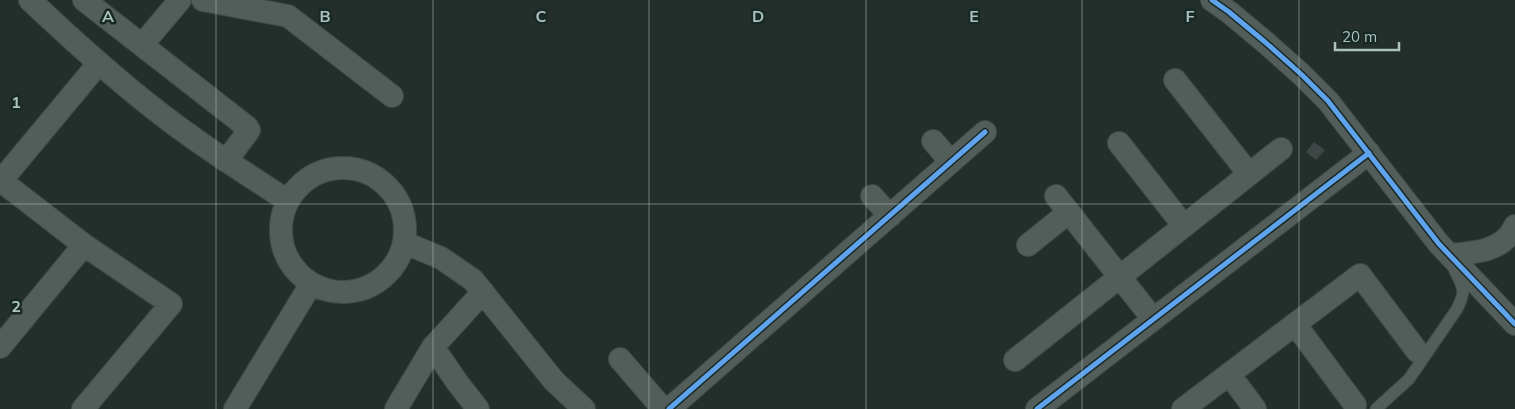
<svg xmlns="http://www.w3.org/2000/svg" width="1515" height="409" viewBox="0 0 1515 409" font-family="Mulish,sans-serif">
<rect width="100%" height="100%" fill="#242f2c"/>
<path fill="#3e4745" d="M 1314,142 L 1325,150 L 1316,160 L 1306,152 Z"/>
<g fill="none" stroke-linecap="round" stroke-linejoin="round">
<g stroke="#424a48" stroke-width="13">
<path id="service" d="M 1376,409 L 1409,379 L 1457,309 C 1466,291 1464,288 1455,271"/>
</g>
<g stroke="#424a48" stroke-width="24">
<path id="minor" d="M 30,0 C 69,37 110,74 153,108 C 196,142 242,171 288,201
M 84,0 L 247,127 L 249,130 L 247,133 L 226,161
M 203,0 L 288,16 L 392,96
M 1212,0 L 1229,12 L 1265,42 L 1302,75 L 1328,101 L 1439,244 L 1515,324
M 142,45 L 180,0
M 1175,80 L 1249,174
M 933,141 L 951,162
M 1119,143 L 1184,226
M281 230a62 62 0 1 1 124 0a62 62 0 1 1-124 0Z
M 0,180 L 84,245 L 171,304 L 83,409
M 0,182 L 99,63
M 872,196 L 890,216
M 1056,196 L 1153,319
M 405,243 L 441,258 L 473,280 L 554,381 L 584,409
M 1028,245 L 1069,212
M 1450,255 C 1474,253 1504,251 1515,226
M 1295,324 L 1355,405
M 0,347 L 84,245
M 433,347 L 457,382 L 478,409
M 620,359 L 663,409
M 1015,360 L 1281,149
M 1229,374 L 1255,409
M 235,409 L 311,284
M 396,409 L 433,347 L 483,292
M 669,409 L 985,132
M 1037,409 L 1369,153
M 1183,409 L 1360,275 L 1417,351"/>
</g>
<use href="#service" stroke="#535e5b" stroke-width="11"/>
<use href="#minor" stroke="#535e5b" stroke-width="22"/>
<g stroke="#182925" stroke-width="8">
<path id="cycleway" d="M 1212,0 L 1229,12 L 1265,42 L 1302,75 L 1328,101 L 1439,244 L 1515,324
M 669,409 L 985,132
M 1037,409 L 1369,153"/>
</g>
<use href="#cycleway" stroke="#60a3ed" stroke-width="5"/>
</g>
<path fill="none" stroke="#acc2bd" stroke-width="1" stroke-opacity="0.55" d="M 216,0 L 216,409M 433,0 L 433,409M 649,0 L 649,409M 866,0 L 866,409M 1082,0 L 1082,409M 1299,0 L 1299,409M 0,204 L 1515,204"/>
<g font-size="16" text-anchor="middle" font-weight="bold" fill="#acc2bd" stroke="#182925" stroke-width="5" stroke-linejoin="round" paint-order="stroke">
<text x="108" y="22">A</text>
<text x="325" y="22">B</text>
<text x="541" y="22">C</text>
<text x="758" y="22">D</text>
<text x="974" y="22">E</text>
<text x="1190" y="22">F</text>
<text x="16" y="108">1</text>
<text x="16" y="312">2</text>
</g>
<path d="M1335 42v8h64v-8" fill="none" stroke="#acc2bd" stroke-width="2.5"/>
<text x="1342" y="42" font-size="15" fill="#acc2bd" stroke="#182925" stroke-width="4" paint-order="stroke">20 m</text>
</svg>
